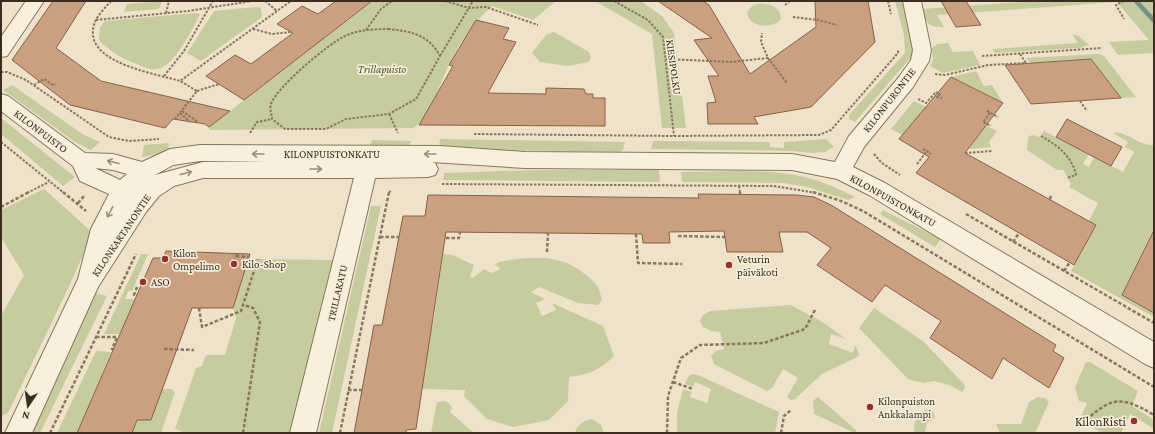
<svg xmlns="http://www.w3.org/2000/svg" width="1155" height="434" viewBox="0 0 1155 434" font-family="'Crimson Pro',serif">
<rect width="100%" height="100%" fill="#eee3ca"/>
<path fill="#c6cc9e" d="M 162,1 L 159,9 L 124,12 L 127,4 Z
M 373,1 L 556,1 L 533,20 L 492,6 C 474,22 459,43 449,65 C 440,82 430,119 413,128 L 210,130 L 209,127 Z
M 595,1 L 641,1 L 662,16 L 674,33 L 686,128 L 662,128 L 652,34 Z
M 895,1 L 905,1 L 915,38 L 913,55 L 855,122 L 849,119 L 849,115 L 905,53 L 904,35 Z
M 1037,1 L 1154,1 L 1154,53 L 1118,55 L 1109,42 L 1149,40 L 1117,2 L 937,15 L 944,27 C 930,28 925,23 922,9 Z
M 757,4 C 767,3 781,6 781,19 C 772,30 748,27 747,12 L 752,6 Z
M 257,7 L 261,8 L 262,17 L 201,61 L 187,53 L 214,11 Z
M 195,13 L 200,14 C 193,29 175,65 158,69 C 150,71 142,66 134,63 C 121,58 108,50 99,40 L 100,27 L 105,21 Z
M 554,32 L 589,52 L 591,58 L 588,62 L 567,66 L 540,62 L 532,53 L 546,35 Z
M 1072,34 L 1079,36 L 1089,45 L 1080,48 L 995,53 L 992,49 L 1078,43 Z
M 948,43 L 953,52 L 973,51 L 980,65 L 943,73 L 930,66 L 933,59 L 932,48 L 937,44 Z
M 1098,54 L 1104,56 L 1136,97 L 1121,98 L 1091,59 L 1030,63 L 1026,58 Z
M 976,71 L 984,86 L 992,85 L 1003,103 L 951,77 Z
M 12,85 L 84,135 L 100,142 L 91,150 L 75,142 L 3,90 Z
M 914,101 L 926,107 L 903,135 L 891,129 Z
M 1,118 L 75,177 L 63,186 L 1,134 Z
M 986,126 L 997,131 L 989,142 L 991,147 L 972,149 L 969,148 Z
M 1044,131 L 1089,154 L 1083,164 L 1089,167 L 1094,157 L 1123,172 L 1134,152 L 1125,147 L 1128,142 L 1113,133 C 1124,129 1140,147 1154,145 L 1154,228 L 1122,295 L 1154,313 L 1154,317 L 1071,271 L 1096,225 L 1089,221 L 1098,203 L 1069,187 L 1071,184 L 1063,170 L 1057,170 L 1027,150 L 1028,137 L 1032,135 L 1040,137 Z
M 440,139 L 625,142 L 623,150 L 619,152 L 499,150 L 439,147 Z
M 826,139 L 834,147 L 825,152 L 812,153 L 793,151 L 651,149 L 653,141 L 770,142 L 770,147 L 784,148 L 784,142 Z
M 372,140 L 411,141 L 407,150 L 370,145 Z
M 169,143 L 168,152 L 142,157 L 144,145 Z
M 536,170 L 659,170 L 660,182 L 443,180 L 444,173 Z
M 681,172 C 721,172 765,168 804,177 C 822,181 839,189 855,197 L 848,200 L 807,187 L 784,183 L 682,182 Z
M 44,189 L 93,233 L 66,293 L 8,413 L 1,416 L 1,316 L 24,275 L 1,237 L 1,210 Z
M 371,206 L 381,206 L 332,433 L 319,433 Z
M 883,210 L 941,239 L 935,247 L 880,214 Z
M 141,254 L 148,254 L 132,291 L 128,291 L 125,299 L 135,299 L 121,334 L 104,334 Z
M 443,254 L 452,255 L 474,265 L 470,276 L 473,278 L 484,269 L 491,273 L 501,269 L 495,265 L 499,262 C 529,256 561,253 586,275 C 597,284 599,286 602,300 L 598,305 L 578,303 L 539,287 L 531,292 L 545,299 L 536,303 L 542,316 L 556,310 L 552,303 L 603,326 L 614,356 C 600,370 588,375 569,377 L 568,401 L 549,420 L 513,427 L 487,419 L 464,396 L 465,390 L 422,389 L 421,325 L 433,325 Z
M 249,259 L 335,260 L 291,433 L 180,433 L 181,431 L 175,429 L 196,368 L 202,366 L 206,355 L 225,355 L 236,318 L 233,308 Z
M 95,293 L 107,296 L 40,433 L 30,433 Z
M 791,305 L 824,323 L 846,339 L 831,334 L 829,344 L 853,353 L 855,345 L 858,351 L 859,356 L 822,374 L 795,399 L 791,400 L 787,397 L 798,378 L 783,369 L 772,388 L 767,391 L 714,364 L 711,356 L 716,351 L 724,349 L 720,332 L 712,331 L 703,327 L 700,321 L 702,316 L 710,311 Z
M 874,308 L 923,341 L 964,384 L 965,388 L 962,392 L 949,385 L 934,381 L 923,383 L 908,379 L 859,328 Z
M 96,351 L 111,352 L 77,433 L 57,433 Z
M 1086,362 L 1090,362 L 1138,391 L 1132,406 L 1154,420 L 1154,429 L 1130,414 L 1121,433 L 1102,433 L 1080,419 L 1087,403 L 1079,401 L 1075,387 Z
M 692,374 L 698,375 L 779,412 L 775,433 L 677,433 L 677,413 L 683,389 L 692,392 L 690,397 L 707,403 L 711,389 L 695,382 L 693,387 L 685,384 L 688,377 Z
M 162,389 L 172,389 L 175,392 L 161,433 L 132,433 L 137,420 L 151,420 Z
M 818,397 L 856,430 L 855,433 L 814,414 L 813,401 Z
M 1038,397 L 1045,398 L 1049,402 L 1035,433 L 1000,433 L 996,424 L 1021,424 L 1029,402 Z
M 444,401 L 449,403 L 452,408 L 450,412 L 474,433 L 431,433 L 437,402 Z
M 928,409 L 933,411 L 935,418 L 927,423 L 925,433 L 914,433 C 914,421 916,413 928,409 Z
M 592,419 L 601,425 L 604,433 L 575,433 C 577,424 583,421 592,419 Z"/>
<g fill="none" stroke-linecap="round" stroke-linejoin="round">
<path fill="#719189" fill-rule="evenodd" d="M 1133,1 L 1139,1 L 1154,17 L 1154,23 L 1152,22 Z"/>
</g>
<path fill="#caa081" stroke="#896045" d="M 53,1 L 86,1 L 56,48 L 101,81 L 230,111 L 209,127 L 205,124 L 173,119 L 165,128 L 70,105 L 12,60 Z
M 336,1 L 372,1 L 244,100 L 206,76 L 235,55 L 251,64 L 293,33 L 277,24 L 302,6 L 318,14 Z
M 658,1 L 703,1 L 709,5 L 750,74 L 816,27 L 815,1 L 868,1 L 875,42 L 811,107 L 754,117 L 758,124 L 708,124 L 707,103 L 716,102 L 708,76 L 719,76 L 694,40 L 712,38 Z
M 941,1 L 966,1 L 981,25 L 956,27 Z
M 476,20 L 509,28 L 503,39 L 516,42 L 488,93 L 546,94 L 546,88 L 584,89 L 586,94 L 593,94 L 593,98 L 605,98 L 605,126 L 419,125 L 453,66 L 449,65 Z
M 1091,59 L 1121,98 L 1031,104 L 1005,65 Z
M 951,77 L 1003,103 L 965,153 L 1096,225 L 1074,265 L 916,173 L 929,157 L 899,139 Z
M 1067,119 L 1122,147 L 1111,166 L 1056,137 Z
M 698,194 L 797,195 L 814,197 L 831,205 L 1056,345 L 1053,351 L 1064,358 L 1049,388 L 1003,358 L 992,379 L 930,338 L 941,321 L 885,285 L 872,302 L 817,265 L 831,248 L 807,232 L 779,232 L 783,252 L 727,252 L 724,231 L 669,232 L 670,243 L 643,243 L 642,234 L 446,232 L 416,429 L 406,430 L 406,433 L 354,433 L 374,325 L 382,325 L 403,216 L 425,216 L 428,195 L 699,198 Z
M 1154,230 L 1154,313 L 1122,295 Z
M 166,251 L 250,254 L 233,308 L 192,308 L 151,420 L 137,420 L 132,433 L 77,433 L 153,258 L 163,258 Z"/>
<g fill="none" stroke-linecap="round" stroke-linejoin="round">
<g stroke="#8a765f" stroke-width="2">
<path id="minor" d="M 26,1 L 44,1 L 7,56 L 1,57 L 1,37 Z
M 903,1 L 921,1 L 931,50 L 929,61 L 913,87 L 864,147 L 853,167 L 885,183 L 1154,342 L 1154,368 L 1145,364 L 869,195 L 837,179 L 792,170 L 525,168 L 432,162 L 435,163 L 438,169 L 435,175 L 428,177 L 375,178 L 316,433 L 290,433 L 354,178 L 203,178 L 174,186 L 159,196 L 146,212 L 98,287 L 32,433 L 5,433 L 78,279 L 91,229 L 109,194 L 80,181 L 73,166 L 1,111 L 1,94 L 8,96 L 85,153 L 113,154 L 142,162 L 170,149 L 200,145 L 440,146 L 525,152 L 792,154 L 835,162 L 849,136 L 899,77 L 911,60 L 913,50 ZM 200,161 L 267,161 L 203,162 L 155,175 L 173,165 ZM 95,168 L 113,170 L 127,174 L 120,180 Z"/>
</g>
<path stroke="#8a765f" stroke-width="2" stroke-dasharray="2.5 1.5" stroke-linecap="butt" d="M 111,1 C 104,9 94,18 93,30 C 89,64 158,74 180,81 L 291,1
M 265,1 L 277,11
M 445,1 L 469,8 L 486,7 L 538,25
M 614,1 L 648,20 L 663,37 L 674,136
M 888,1 L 891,14
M 1124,1 L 1116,5 L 1124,19
M 785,5 L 790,1
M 166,13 L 169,1
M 793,17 L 818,20 L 837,25
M 96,20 L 188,11 L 252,1
M 253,29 L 272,34 L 291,32
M 388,29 C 411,31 429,35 440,56 L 416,99 L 389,114 L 346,119 L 326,129 L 285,129 L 272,119 C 272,114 269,109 271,104 C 276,88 327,45 343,37 C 356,30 373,29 388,29 Z
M 366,30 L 381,9 L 392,1
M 1020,54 L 1026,63
M 440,56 L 473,1
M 982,56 L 1102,48
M 768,58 L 787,83
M 666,59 L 731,62 L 768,58 L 761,42 L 762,33
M 1,72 L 7,72 L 26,80 L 109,137 L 129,141 L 159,139
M 935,74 L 945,75 L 988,65 L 1026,63
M 164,76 L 184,51 L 213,1
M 34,85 L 44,79 L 53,85 L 55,84
M 197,91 L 219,84
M 918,99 L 926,103 L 936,92 L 940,94 L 937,97 L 942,98
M 1080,101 L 1087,111
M 182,111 L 198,122
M 987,111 L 998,117
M 180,113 L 190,122
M 990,113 L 983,122 L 991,126
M 389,114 L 398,133
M 175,119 L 197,91 L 180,81
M 250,133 L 257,122 L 272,119
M 474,134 L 674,136 L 819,135 L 831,130 L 898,53 L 898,50
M 1041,136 C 1057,145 1072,156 1076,175 L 1067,178
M 1,142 L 64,193
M 923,149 L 927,151
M 965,153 L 992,151
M 874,154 L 882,163 L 900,175
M 917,164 L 927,151 L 931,154
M 442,184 L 774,186 L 817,193
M 739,186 L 740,193
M 27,193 L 49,182
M 389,193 L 391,190"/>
<path stroke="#8a765f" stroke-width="2.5" stroke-dasharray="3.5 2" stroke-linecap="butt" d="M 63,192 L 86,211
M 740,192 L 740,194
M 813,192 L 841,201 L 863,211 L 1154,387
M 1050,199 L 1051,196
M 78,203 L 84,196
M 1,207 L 29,192
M 966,214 L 1154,323
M 636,234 L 638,263 L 682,264
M 678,236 L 725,237
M 380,237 L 399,237
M 446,238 L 459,238 L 460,232
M 1013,242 L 1019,233
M 547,252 L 548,233
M 236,256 L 249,257
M 234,262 L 237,254
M 1064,271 L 1070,262
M 137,287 L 134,295 L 137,295
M 199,308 L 202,327 L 241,311 L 258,259
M 96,337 L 117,337 L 112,349 L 114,349
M 164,349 L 194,350
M 673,382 L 693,389
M 348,390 L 362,390
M 1078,427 C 1109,400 1116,392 1154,415
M 50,433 L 136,254
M 243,433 L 260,322 L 253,308 L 244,305
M 340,433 L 389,192
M 667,433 L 668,396 L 681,358 L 700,345 L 764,343 L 805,329 L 815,310
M 781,433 L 784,416 L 791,410"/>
<use href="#minor" fill="#f8f0dd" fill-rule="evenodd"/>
</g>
<defs><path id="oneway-shaft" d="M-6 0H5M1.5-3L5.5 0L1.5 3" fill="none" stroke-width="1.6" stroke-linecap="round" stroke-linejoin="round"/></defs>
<g stroke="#9a8f7f">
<use href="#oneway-shaft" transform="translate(258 154) rotate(-180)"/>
<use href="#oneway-shaft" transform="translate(430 154) rotate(-180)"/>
<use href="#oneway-shaft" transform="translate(113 162) rotate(-166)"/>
<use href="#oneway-shaft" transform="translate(316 169)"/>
<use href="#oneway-shaft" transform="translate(186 173) rotate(-14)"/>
<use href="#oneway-shaft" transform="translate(110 212) rotate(118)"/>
</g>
<g fill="#973031" stroke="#f5edd9" stroke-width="1.5">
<circle cx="165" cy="259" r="4"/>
<circle cx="234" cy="264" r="4"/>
<circle cx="729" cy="265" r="4"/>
<circle cx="143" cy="282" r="4"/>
<circle cx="870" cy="407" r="4"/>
<circle cx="1134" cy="421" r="4"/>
</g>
<g text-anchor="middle" stroke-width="3.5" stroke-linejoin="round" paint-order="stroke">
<g font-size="11" fill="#3b2e21" stroke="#f5edd9">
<text transform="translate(674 67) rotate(82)" y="4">KIESIPOLKU</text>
<text transform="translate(889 100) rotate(-52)" y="4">KILONPURONTIE</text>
<text transform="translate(41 131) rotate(37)" y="4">KILONPUISTO</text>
<text x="332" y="158">KILONPUISTONKATU</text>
<text transform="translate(893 200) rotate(29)" y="4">KILONPUISTONKATU</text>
<text transform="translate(121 235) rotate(-56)" y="4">KILONKARTANONTIE</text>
<text transform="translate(337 293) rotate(-77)" y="4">TRILLAKATU</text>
</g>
<g font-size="11" font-style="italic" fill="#4b5729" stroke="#f5edd9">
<text x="382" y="73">Trillapuisto</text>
</g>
<g font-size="11" fill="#3b2e21" stroke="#f5edd9" text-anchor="start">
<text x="173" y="257">Kilon<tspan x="173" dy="13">Ompelimo</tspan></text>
<text x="737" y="263">Veturin<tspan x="737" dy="13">päiväkoti</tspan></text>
<text x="242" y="268">Kilo-Shop</text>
<text x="151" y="286">ASO</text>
<text x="878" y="405">Kilonpuiston<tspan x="878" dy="13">Ankkalampi</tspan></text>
</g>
<g font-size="13" fill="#3b2e21" stroke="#f5edd9" text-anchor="end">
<text x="1126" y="426">KilonRisti</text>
</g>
</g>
<rect width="1155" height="434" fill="none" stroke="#3b2e21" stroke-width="4"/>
<g transform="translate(28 406) rotate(193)" stroke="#f5edd9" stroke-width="3" paint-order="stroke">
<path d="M0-3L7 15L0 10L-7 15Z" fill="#3b2e21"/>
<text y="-6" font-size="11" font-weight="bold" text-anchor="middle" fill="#3b2e21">N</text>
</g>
</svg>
